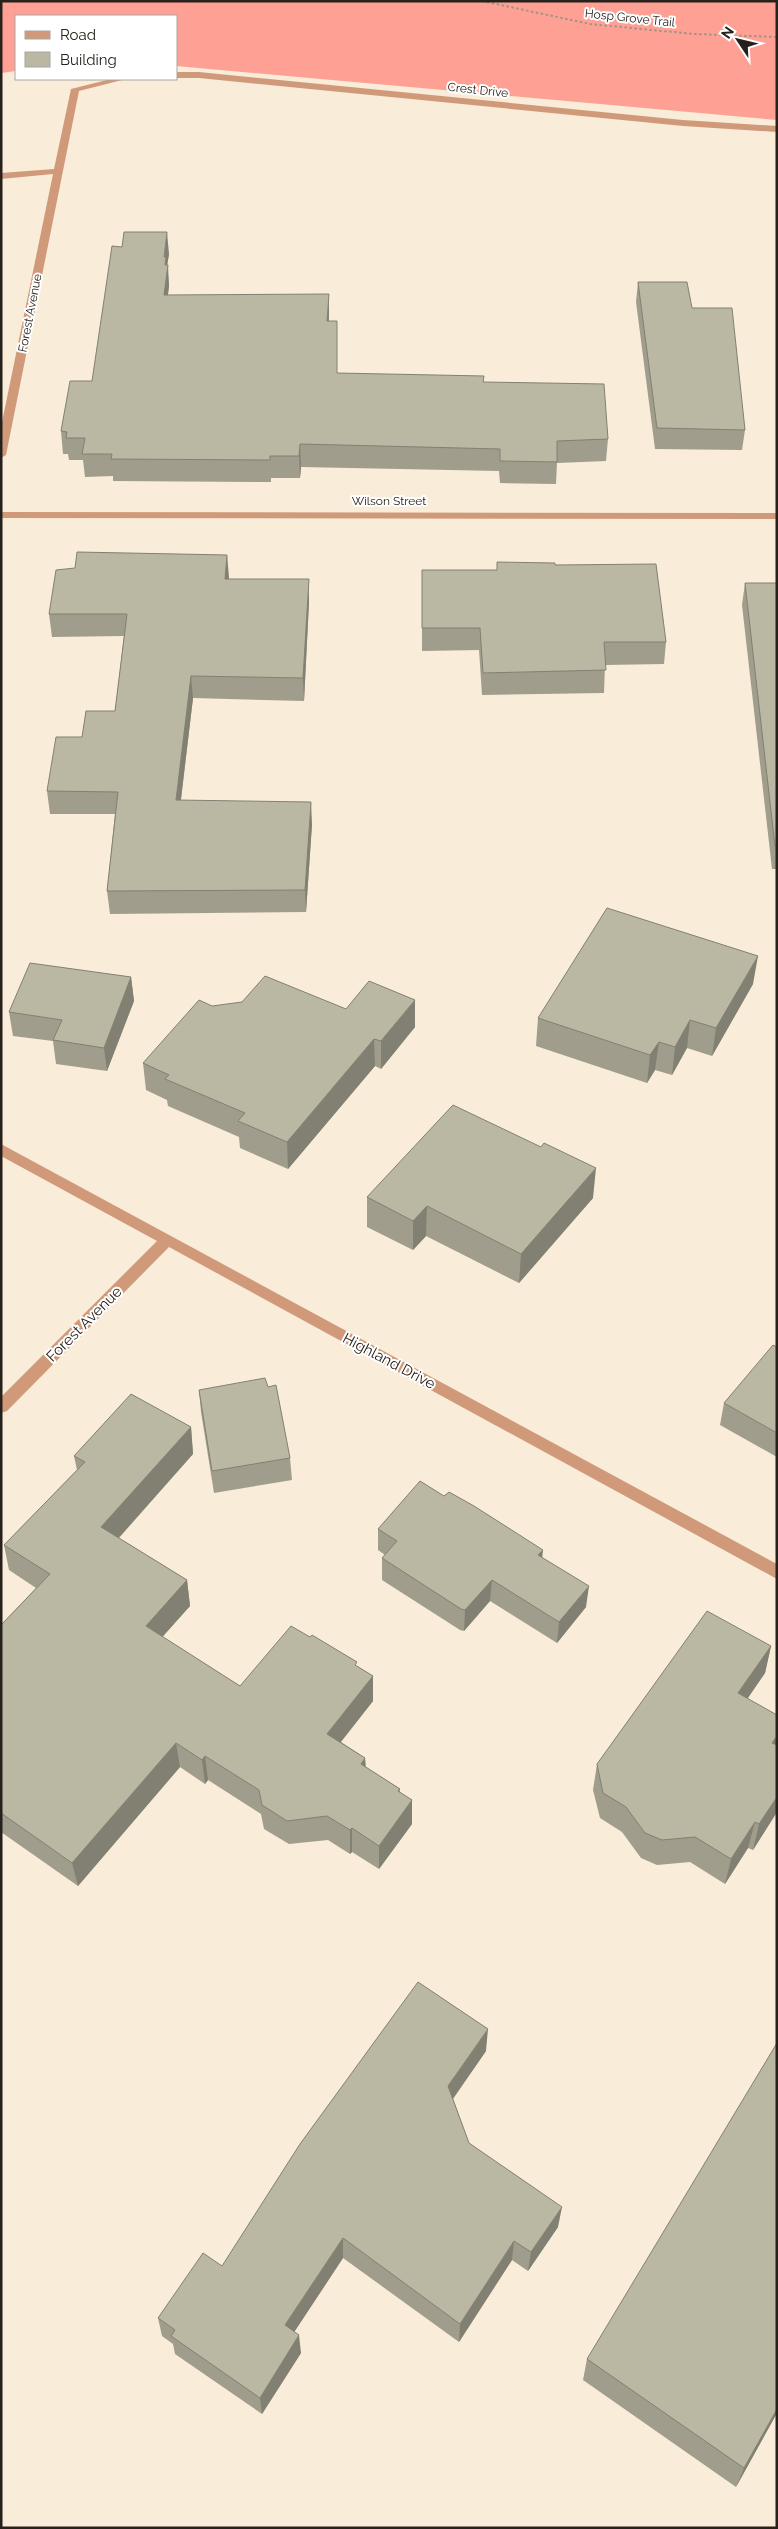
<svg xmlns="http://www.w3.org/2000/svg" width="778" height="2529" viewBox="0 0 778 2529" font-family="Raleway,sans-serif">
<rect width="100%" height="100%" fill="#f9ecd9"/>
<path fill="#ffa094" d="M 1,1 L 777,1 L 777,120 L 176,66 L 176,16 L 16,16 L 16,71 L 1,73 Z"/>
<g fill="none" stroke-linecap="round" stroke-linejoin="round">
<path stroke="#9e9587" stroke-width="2" stroke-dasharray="2.5 2.5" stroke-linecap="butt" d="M 334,1 L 349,1
M 482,1 L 590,24 L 694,34 L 777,37"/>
<path fill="#d09a7a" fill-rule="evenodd" d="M 176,72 L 199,72 L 683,120 L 777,126 L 777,132 L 683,126 L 199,78 L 176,78 Z
M 111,79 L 126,79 L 79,91 L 6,455 L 1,458 L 1,427 L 53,174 L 1,179 L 1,173 L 54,169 L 71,89 Z
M 1,512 L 777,513 L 777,519 L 1,518 Z
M 1,1144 L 777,1564 L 777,1579 L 169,1247 L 7,1411 L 1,1413 L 1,1397 L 157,1241 L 1,1156 Z"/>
</g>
<path fill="#a09d8c" d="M 169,254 L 167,265 L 169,286 L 168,295 L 329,316 L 329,321 L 337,373 L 484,382 L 608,439 L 606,461 L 557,463 L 556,484 L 500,483 L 499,471 L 301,467 L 300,478 L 271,478 L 271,482 L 113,481 L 113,476 L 85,477 L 83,460 L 69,460 L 68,454 L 63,454 L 61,431 Z
M 638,282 L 692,308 L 745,430 L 742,450 L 655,449 L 636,302 Z
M 227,555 L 228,579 L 309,602 L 304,701 L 193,698 L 181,800 L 312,824 L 306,912 L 110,914 L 107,891 L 115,814 L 50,814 L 47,791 L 82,737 L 115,711 L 124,636 L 52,637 L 49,614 Z
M 555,565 L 666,642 L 664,664 L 605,665 L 604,693 L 482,695 L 479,650 L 422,651 L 422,570 L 496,570 Z
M 745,583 L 777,583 L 777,869 L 772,869 L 742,605 Z
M 131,977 L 134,1001 L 107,1071 L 56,1064 L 53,1041 L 13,1036 L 9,1012 Z
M 753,984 L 712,1056 L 687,1048 L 672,1075 L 655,1070 L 647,1083 L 536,1046 L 538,1018 Z
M 212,1006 L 346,1009 L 415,1027 L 381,1069 L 375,1066 L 288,1169 L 240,1148 L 239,1137 L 168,1106 L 167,1100 L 146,1090 L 143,1063 Z
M 367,1197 L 593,1198 L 519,1283 L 426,1236 L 413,1250 L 367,1227 Z
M 777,1347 L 777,1457 L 720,1425 L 724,1403 Z
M 199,1390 L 290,1458 L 292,1480 L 214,1493 L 201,1412 Z
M 191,1427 L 193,1454 L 119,1538 L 187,1580 L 190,1606 L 162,1637 L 240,1686 L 357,1666 L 373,1676 L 373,1701 L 341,1742 L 365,1758 L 366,1767 L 400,1789 L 400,1793 L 412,1800 L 412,1824 L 379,1869 L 352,1852 L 350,1854 L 328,1840 L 289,1844 L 264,1829 L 261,1814 L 208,1780 L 205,1784 L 180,1767 L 78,1886 L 1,1832 L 1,1625 L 36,1588 L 9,1570 L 4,1545 L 77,1470 L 74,1456 Z
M 378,1529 L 542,1557 L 586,1607 L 557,1643 L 490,1601 L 464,1631 L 460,1630 L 382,1580 L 382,1558 L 385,1555 L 378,1550 Z
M 771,1646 L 765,1673 L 747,1698 L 777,1812 L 753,1850 L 748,1848 L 725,1884 L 690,1862 L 657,1865 L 641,1858 L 622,1832 L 600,1818 L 593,1790 L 597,1764 Z
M 486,2051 L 453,2099 L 469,2143 L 558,2227 L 528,2271 L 512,2260 L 459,2342 L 343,2258 L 294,2332 L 301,2353 L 262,2414 L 175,2354 L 173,2344 L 162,2336 L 158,2318 Z
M 587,2359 L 777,2413 L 736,2487 L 583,2380 Z"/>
<path fill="#828072" d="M 167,232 L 169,254 L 167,266 L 168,265 L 169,286 L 165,316 L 164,295 L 164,257 Z
M 329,294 L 329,316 L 327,343 L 327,321 Z
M 300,444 L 301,467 L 300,478 L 299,456 Z
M 227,555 L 229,577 L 226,601 L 225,579 Z
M 309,579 L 309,602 L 304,701 L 303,678 Z
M 191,676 L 193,698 L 178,823 L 176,800 Z
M 311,802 L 312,824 L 306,912 L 305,890 Z
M 758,956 L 753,984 L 712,1056 L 716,1028 Z
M 131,977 L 134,1001 L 107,1071 L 104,1048 Z
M 415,1000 L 415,1027 L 381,1069 L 381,1041 Z
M 690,1020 L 687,1048 L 672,1075 L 675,1047 Z
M 374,1039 L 375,1066 L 288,1169 L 287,1142 Z
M 659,1042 L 655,1070 L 647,1083 L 650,1055 Z
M 596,1168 L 593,1198 L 519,1283 L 521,1254 Z
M 427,1206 L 426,1236 L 413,1250 L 413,1221 Z
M 191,1427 L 193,1454 L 105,1553 L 101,1527 Z
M 543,1550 L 541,1571 L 538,1555 Z
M 187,1580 L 190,1606 L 149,1652 L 146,1626 Z
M 492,1580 L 490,1601 L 464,1631 L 465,1610 Z
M 589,1586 L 586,1607 L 557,1643 L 559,1622 Z
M 771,1646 L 765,1673 L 733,1720 L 738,1693 Z
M 373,1676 L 373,1701 L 328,1758 L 327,1734 Z
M 777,1736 L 777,1751 L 772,1743 Z
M 176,1743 L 180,1767 L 78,1886 L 72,1863 Z
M 205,1756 L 208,1780 L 205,1784 L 202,1760 Z
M 365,1758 L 366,1782 L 361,1764 Z
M 777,1797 L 777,1812 L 753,1850 L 759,1824 Z
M 412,1800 L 412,1824 L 379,1869 L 379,1846 Z
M 755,1822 L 748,1848 L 725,1884 L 731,1859 Z
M 352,1828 L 352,1852 L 350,1854 L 350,1830 Z
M 488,2029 L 486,2051 L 447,2107 L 448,2086 Z
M 562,2207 L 558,2227 L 528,2271 L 531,2252 Z
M 343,2238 L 343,2258 L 287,2343 L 285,2325 Z
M 514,2241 L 512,2260 L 459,2342 L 460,2324 Z
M 299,2335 L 301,2353 L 262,2414 L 260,2398 Z
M 777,2409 L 777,2413 L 736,2487 L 744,2468 Z"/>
<path fill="#bab7a3" stroke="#828072" d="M 124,232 L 167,232 L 164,257 L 166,257 L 165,265 L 168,265 L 164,295 L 329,294 L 327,321 L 337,321 L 337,373 L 484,376 L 483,382 L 604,384 L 608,439 L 557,441 L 557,462 L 500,461 L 500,449 L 300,444 L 299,456 L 270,456 L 270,460 L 111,459 L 112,454 L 82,454 L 85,438 L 66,438 L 67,432 L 61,431 L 70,381 L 92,381 L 112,246 L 122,247 Z
M 638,282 L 687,282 L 692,308 L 732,308 L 745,430 L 657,428 Z
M 77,552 L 227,555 L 225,579 L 309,579 L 303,678 L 191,676 L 176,800 L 311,802 L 305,890 L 107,891 L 118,792 L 47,791 L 56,737 L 82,737 L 86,711 L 115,711 L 127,614 L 49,614 L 56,570 L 75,568 Z
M 497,562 L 555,563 L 555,565 L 656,564 L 666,642 L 604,642 L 606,670 L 483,673 L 480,628 L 422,628 L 422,570 L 497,570 Z
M 745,583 L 777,583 L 777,846 L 775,846 Z
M 607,908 L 758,956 L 716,1028 L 690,1020 L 675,1047 L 659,1042 L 650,1055 L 538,1018 Z
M 30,963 L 131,977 L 104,1048 L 53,1040 L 62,1020 L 9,1012 Z
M 265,976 L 346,1009 L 369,981 L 415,1000 L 381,1041 L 374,1039 L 287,1142 L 238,1121 L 245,1113 L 165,1079 L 169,1075 L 143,1063 L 199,1000 L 212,1006 L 242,1002 Z
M 453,1105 L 541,1147 L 544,1143 L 596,1168 L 521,1254 L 427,1206 L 413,1221 L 367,1197 Z
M 773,1345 L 777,1347 L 777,1433 L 724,1403 Z
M 265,1378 L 268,1387 L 276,1385 L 290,1458 L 212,1471 L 199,1390 Z
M 131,1394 L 191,1427 L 101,1527 L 187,1580 L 146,1626 L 240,1686 L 291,1626 L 310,1637 L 312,1635 L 357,1662 L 355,1665 L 373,1676 L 327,1734 L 365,1758 L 361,1764 L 400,1789 L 398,1791 L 412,1800 L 379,1846 L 352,1828 L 350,1830 L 327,1816 L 287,1821 L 262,1805 L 259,1790 L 205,1756 L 202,1760 L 176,1743 L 72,1863 L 1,1813 L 1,1625 L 50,1574 L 4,1545 L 85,1462 L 74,1456 Z
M 420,1481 L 444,1496 L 449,1492 L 474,1506 L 543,1550 L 538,1555 L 589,1586 L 559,1622 L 492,1580 L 465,1610 L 461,1609 L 382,1558 L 397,1541 L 378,1529 Z
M 707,1611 L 771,1646 L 738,1693 L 777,1715 L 777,1736 L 772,1743 L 777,1745 L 777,1797 L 759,1824 L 755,1822 L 731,1859 L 695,1837 L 662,1840 L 645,1833 L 626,1807 L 603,1793 L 597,1764 Z
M 418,1982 L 488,2029 L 448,2086 L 469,2143 L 562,2207 L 531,2252 L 514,2241 L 460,2324 L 343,2238 L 285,2325 L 299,2335 L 260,2398 L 171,2336 L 175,2330 L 158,2318 L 203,2253 L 222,2266 L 300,2144 Z
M 777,2043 L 777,2409 L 744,2468 L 587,2359 Z"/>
<g text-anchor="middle" stroke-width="4" stroke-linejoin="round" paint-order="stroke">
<g font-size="12" fill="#26211a" stroke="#fff">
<text transform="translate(630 18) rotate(6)" y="4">Hosp Grove Trail</text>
<text transform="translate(478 90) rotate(6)" y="4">Crest Drive</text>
<text transform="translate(30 313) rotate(-79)" y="4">Forest Avenue</text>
<text x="389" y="505">Wilson Street</text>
</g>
<g font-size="15" fill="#26211a" stroke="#fff">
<text transform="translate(84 1324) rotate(-45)" y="5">Forest Avenue</text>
<text transform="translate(389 1361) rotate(28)" y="5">Highland Drive</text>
</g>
</g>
<rect width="778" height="2529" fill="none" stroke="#26211a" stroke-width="5"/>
<rect x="15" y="15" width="162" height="65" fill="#ffffff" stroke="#a8a6a3"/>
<rect x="25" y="31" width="25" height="8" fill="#d09a7a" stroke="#a8a6a3"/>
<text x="60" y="40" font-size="15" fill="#26211a">Road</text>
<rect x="25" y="52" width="25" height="15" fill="#bab7a3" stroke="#a8a6a3"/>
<text x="60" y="65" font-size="15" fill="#26211a">Building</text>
<g transform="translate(738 40) rotate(305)" stroke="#ffffff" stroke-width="4" paint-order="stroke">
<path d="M0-4L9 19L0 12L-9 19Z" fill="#26211a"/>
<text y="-8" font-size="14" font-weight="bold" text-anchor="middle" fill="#26211a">N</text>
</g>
</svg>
